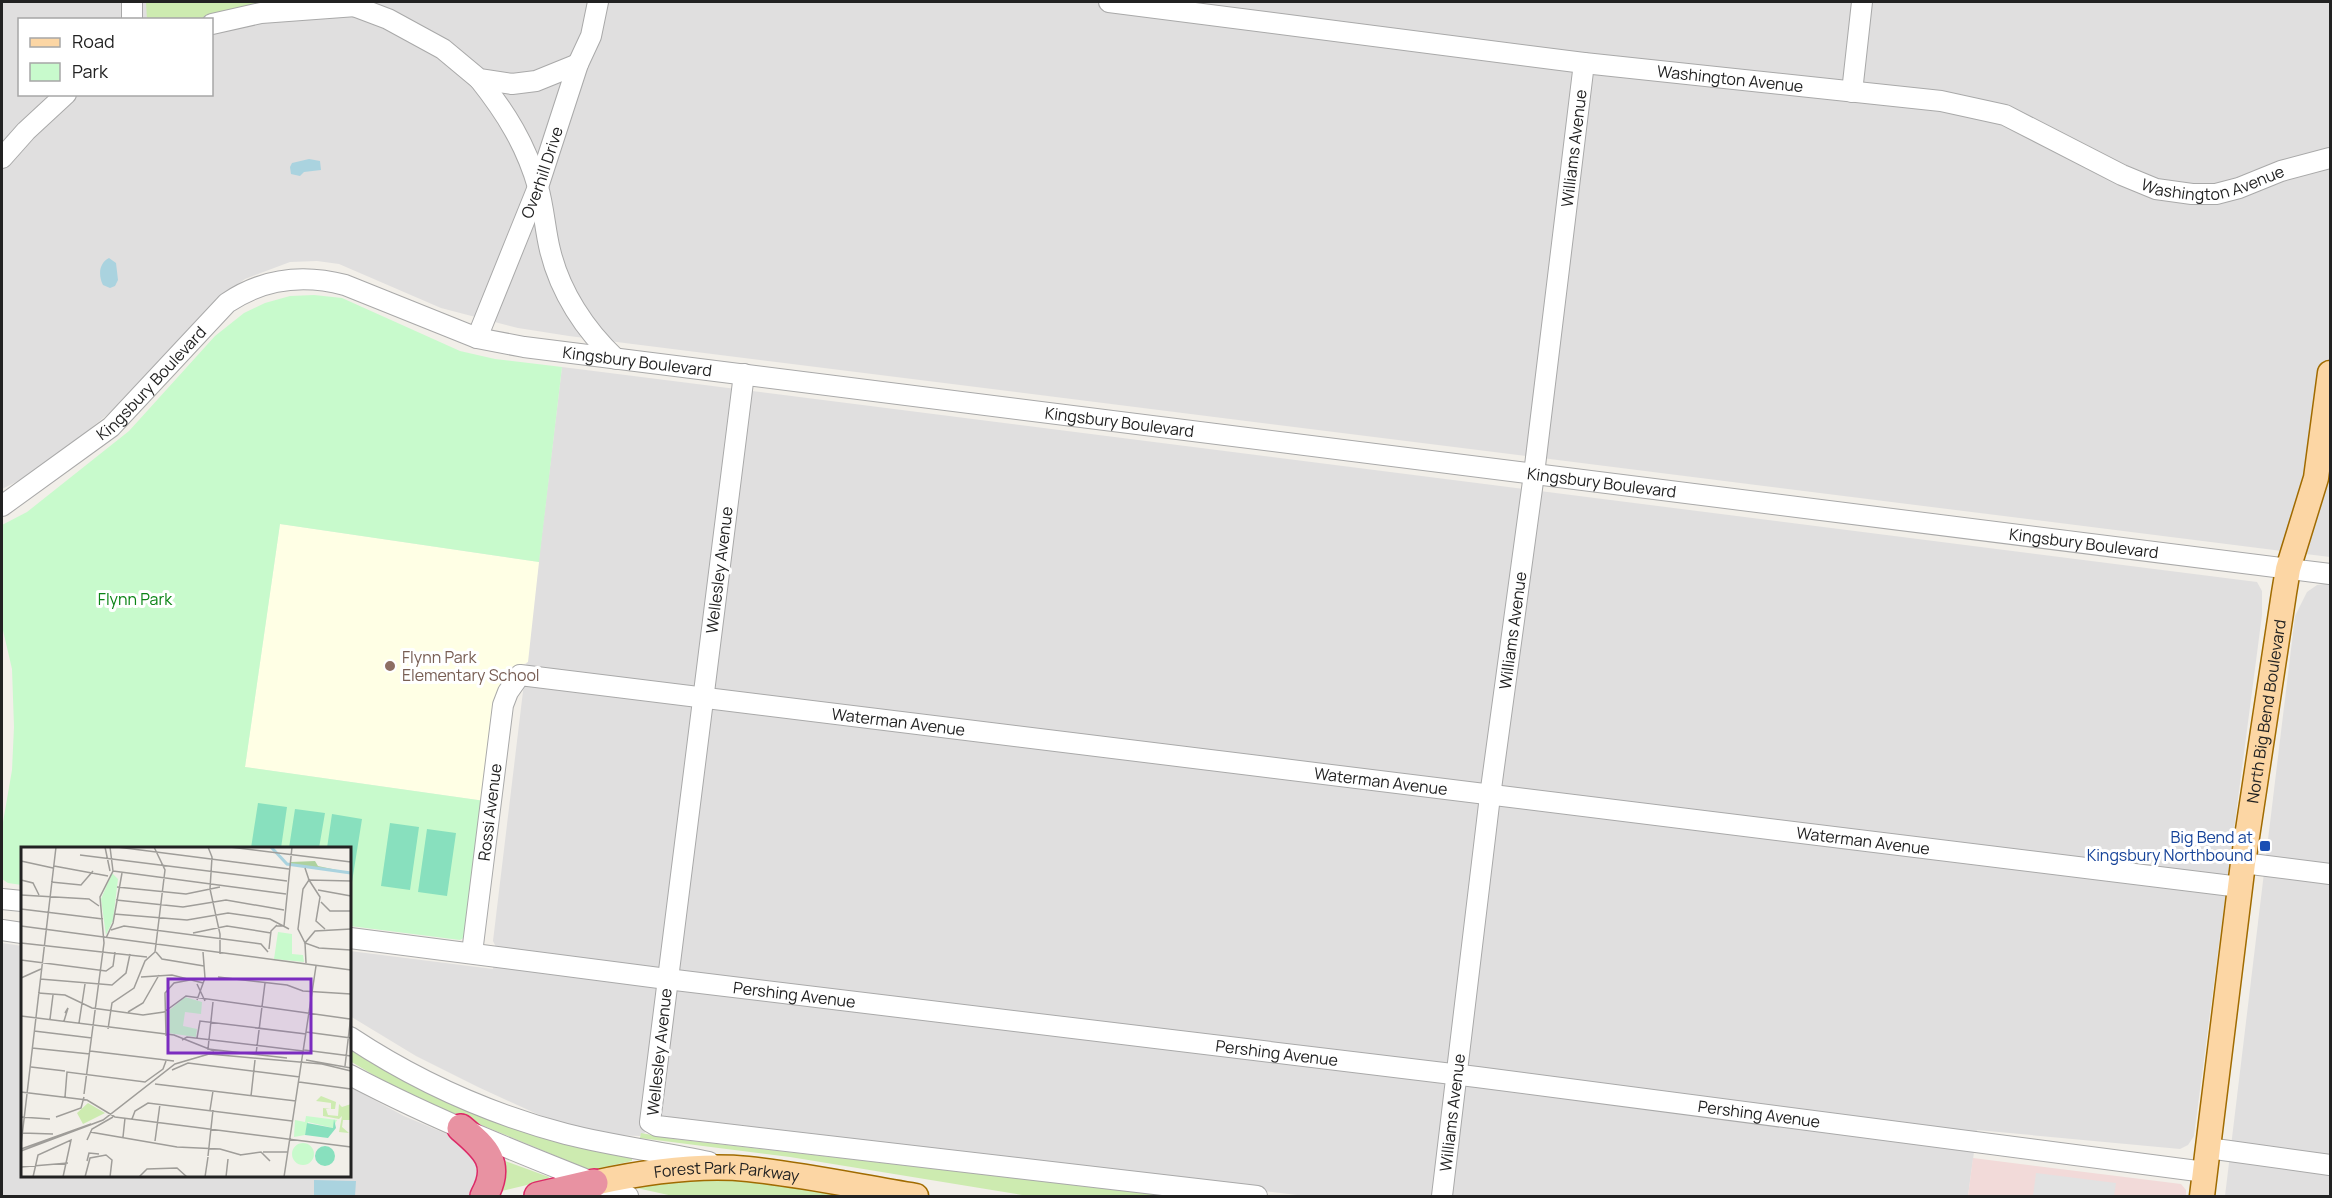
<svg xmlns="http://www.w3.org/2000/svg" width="2332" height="1198" viewBox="0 0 2332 1198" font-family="Manrope,sans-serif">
<rect width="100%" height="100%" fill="#f2efe9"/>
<path fill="#e0dfdf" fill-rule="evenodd" d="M 2,2 L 2330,2 L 2330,557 L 569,336 L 518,328 L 441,308 L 339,264 L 317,261 L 290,262 L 245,279 L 220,297 L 108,414 L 68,447 L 20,480 L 2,489 ZM 20,20 L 212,20 L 212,94 L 20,94 Z
M 562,367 L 2257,582 L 2262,591 L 2262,615 L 2194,1136 L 2188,1145 L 2180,1149 L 1977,1130 L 1968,1196 L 1306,1196 L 663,1120 L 640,1136 L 615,1135 L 574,1127 L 537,1114 L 478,1087 L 416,1056 L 350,1016 L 350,951 L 493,969 L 496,947 L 493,941 Z
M 2330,583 L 2330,1196 L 2225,1196 L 2295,616 L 2307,592 L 2317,585 Z
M 2,943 L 22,946 L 22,1176 L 350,1176 L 350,1087 L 404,1116 L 461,1140 L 482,1167 L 472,1194 L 468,1196 L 2,1196 Z"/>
<path fill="#f2dad9" d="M 1973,1158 L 2181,1184 L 2186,1190 L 2186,1196 L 1968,1196 Z"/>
<path fill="#ffffe5" d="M 280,524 L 539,562 L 528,662 L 512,670 L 485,801 L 245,767 Z"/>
<path fill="#cdebb0" d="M 146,2 L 290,2 L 226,12 L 200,19 L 147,20 Z
M 350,1046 L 632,1157 L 632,1161 L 590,1170 L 402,1092 L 350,1061 Z
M 641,1133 L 674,1139 L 1172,1196 L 1028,1196 L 790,1157 L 640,1138 Z
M 505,1161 L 549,1177 L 548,1180 L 502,1191 L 500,1188 L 502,1163 Z
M 728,1177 L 867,1196 L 673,1196 L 632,1187 L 634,1182 Z"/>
<path fill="#c8facc" d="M 314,295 L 342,298 L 460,351 L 495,359 L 562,367 L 539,562 L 280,524 L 245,767 L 485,801 L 467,936 L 460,940 L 350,926 L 350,848 L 22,848 L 22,885 L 8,883 L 2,879 L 2,828 L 12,770 L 14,727 L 12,669 L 2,626 L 2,525 L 27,512 L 129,431 L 215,336 L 244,313 L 265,303 L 290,296 Z"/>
<path fill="#88e0be" d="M 258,803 L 287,807 L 281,848 L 251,848 Z
M 295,809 L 325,813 L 319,848 L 289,848 Z
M 332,814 L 362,819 L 352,882 L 350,881 L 350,848 L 327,848 Z
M 390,823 L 419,827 L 410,890 L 381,886 Z
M 427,829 L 456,833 L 447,896 L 418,892 Z"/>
<path fill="#e2e2e2" d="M 2036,1173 L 2116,1183 L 2114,1196 L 2033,1196 Z"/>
<path fill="#aad3df" d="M 309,159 L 320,161 L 321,170 L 304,172 L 300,176 L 291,174 L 290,167 L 292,163 Z
M 109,258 L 116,263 L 118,280 L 115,286 L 110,288 L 103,285 C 98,275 99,263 109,258 Z
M 314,1180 L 356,1181 L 355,1196 L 314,1196 Z"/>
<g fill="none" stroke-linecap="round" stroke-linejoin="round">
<g stroke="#a9a9a9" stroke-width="22">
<g id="minor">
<path d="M 132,2 L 132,20"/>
<path d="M 343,2 L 388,19 L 443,49 L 479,79 L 512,84 L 536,81 L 578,64"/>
<path id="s1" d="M 1109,2 L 1584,63 L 1941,101 L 2005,115 L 2122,175 L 2156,189 L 2192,194 L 2216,194 L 2239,188 L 2281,171 L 2330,158"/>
<path d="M 212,24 L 261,13 L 356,6"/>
<path d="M 479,79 C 506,113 526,145 538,187 C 544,208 545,230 550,250 C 560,292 585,330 616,359"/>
<path d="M 1852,92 L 1862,2"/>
<path d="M 2,158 L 26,131 L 66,94"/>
<path id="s2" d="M 477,338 L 538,187 L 578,64 L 591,36 L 598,2"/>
<path d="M 744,374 L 650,1122 L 657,1126 L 1257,1196"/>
<path id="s3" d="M 2,506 L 111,427 L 227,303 C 264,278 303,274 345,285 L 477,338 L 524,347 L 2330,574"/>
<path d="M 2243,863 L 2330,874"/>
<path d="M 2,899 L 22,901"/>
<path d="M 2,930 L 22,933"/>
<path id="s4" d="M 350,938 L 667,979 L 1477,1077 L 2205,1172"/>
<path id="s5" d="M 472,953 L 503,705 L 508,692 L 520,675 L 2240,887"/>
<path d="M 350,1037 C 415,1080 490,1114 566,1134 C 613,1146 662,1152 709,1162"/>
<path d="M 350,1075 C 439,1122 534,1159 628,1196"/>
<path d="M 2208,1148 L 2330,1165"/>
<path id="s6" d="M 1442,1196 L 1490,796 L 1534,474 L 1584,63"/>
</g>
</g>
<g stroke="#a06b00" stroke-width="27">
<g id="major">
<path id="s7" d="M 594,1183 C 644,1172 697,1164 748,1169 C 805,1175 860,1187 916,1196"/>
<path id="s8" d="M 2202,1196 L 2243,863 L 2284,593 L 2288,569 L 2316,478 L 2330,373"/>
</g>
</g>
<g stroke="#dc2a67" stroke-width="30">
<path id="highway" d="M 461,1128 C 486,1149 502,1164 484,1196
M 538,1196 L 594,1183"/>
</g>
<use href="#minor" stroke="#fff" stroke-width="20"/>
<use href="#major" stroke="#fcd6a4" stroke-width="24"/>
<use href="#highway" stroke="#e892a2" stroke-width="27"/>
</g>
<circle fill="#8d6e63" stroke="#fff" stroke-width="2" cx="390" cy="666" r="6"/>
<rect fill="#1a4fb4" stroke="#fff" stroke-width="2" x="2259" y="840" width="12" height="12" rx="3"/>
<g text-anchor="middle" stroke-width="6" stroke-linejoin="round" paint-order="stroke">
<g font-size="16" fill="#222" stroke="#fff">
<text dy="6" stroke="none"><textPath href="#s1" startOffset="626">Washington Avenue</textPath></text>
<text dy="6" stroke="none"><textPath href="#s6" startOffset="1056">Williams Avenue</textPath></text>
<text dy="6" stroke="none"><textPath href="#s2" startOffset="178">Overhill Drive</textPath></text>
<text dy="6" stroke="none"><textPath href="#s1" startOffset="1130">Washington Avenue</textPath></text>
<text dy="6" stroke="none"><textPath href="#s3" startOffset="732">Kingsbury Boulevard</textPath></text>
<text dy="6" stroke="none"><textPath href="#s3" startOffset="194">Kingsbury Boulevard</textPath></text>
<text dy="6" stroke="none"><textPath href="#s3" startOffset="1218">Kingsbury Boulevard</textPath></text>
<text dy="6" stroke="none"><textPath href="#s3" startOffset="1704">Kingsbury Boulevard</textPath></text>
<text dy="6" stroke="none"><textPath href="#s3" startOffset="2190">Kingsbury Boulevard</textPath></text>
<text transform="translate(719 570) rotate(-83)" y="6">Wellesley Avenue</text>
<text dy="6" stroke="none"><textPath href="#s6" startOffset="570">Williams Avenue</textPath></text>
<text dy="6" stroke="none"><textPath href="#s8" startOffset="489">North Big Bend Boulevard</textPath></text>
<text dy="6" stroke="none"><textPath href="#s5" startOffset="666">Waterman Avenue</textPath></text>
<text dy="6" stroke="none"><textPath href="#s5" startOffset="1152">Waterman Avenue</textPath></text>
<text dy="6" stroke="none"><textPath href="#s5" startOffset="142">Rossi Avenue</textPath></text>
<text dy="6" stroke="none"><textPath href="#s5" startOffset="1638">Waterman Avenue</textPath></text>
<text dy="6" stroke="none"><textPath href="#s4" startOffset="448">Pershing Avenue</textPath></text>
<text transform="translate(659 1052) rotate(-84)" y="6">Wellesley Avenue</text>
<text dy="6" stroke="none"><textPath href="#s4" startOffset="934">Pershing Avenue</textPath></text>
<text dy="6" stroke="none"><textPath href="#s6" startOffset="84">Williams Avenue</textPath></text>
<text dy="6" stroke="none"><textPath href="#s4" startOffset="1420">Pershing Avenue</textPath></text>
<text dy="6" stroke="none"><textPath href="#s7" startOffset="134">Forest Park Parkway</textPath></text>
</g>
<g font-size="16" fill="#0c8416" stroke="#fff">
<text x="135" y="605">Flynn Park</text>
</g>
<g font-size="16" fill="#785e54" stroke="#fff" text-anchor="start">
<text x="402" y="663">Flynn Park<tspan x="402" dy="18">Elementary School</tspan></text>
</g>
<g font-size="16" fill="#164399" stroke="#fff" text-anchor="end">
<text x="2253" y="843">Big Bend at<tspan x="2253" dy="18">Kingsbury Northbound</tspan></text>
</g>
</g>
<g transform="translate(21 847)">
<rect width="330" height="330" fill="#f2efe9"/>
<path d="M 300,249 L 315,255 L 314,262 L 305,262 L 307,268 L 317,269 L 318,257 L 321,260 L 330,257 L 330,273 L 322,273 L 321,280 L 328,286 L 318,285 L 321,269 L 318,272 L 302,269 L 302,261 L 310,262 L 310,256 L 295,254 ZM 67,256 L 84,266 L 62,277 L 56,266 Z" fill="#cdebb0"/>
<path d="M 294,14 L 297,19 L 330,26 L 270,18 L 270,15 Z" fill="#add19e"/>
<path d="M 91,26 L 97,32 L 92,73 L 85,88 L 80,52 ZM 257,85 L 271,87 L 271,107 L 282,108 L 283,115 L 253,112 ZM 164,150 L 181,155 L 180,167 L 164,165 L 162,179 L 176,182 L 175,190 L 147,186 L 145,166 ZM 285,269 L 316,273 L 315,281 L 316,273 L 312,281 L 287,275 L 284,288 L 273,290 L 274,273 L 284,275 ZM271 307a11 11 0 1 1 22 0a11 11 0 1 1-22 0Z" fill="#c8facc"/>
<path d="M 313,272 L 315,281 L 307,291 L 284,288 L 286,276 L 312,281 ZM294 309a10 10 0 1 1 20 0a10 10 0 1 1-20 0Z" fill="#88e0be"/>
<path fill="none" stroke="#aad3df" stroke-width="3" d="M 250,0 L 266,17 L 330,26"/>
<path fill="none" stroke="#9f9d99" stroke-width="1.5" d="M 84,0 L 89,24M 96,0 L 268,22M 187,0 L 191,10 L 189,42 L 199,87 L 199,107M 209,0 L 330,15M 59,8 L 266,34M 0,14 L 32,21M 33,19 L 87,29M 284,21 L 288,33 L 282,42 L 277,82 L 284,96 L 285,116M 92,24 L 265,47M 0,33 L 12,36 L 18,48M 30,35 L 60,38 L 72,24M 96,40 L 165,47 L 199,40M 297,43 L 330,49M 0,48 L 68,52 L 78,59M 95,53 L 162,60 L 205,53 L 263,63M 300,55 L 309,64 L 330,64M 0,62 L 82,72M 93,67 L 166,73 L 207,66 L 249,72 L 268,82M 0,79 L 330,123M 255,79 L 263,79 L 271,0M 304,82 L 295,74 L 299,50 L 288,33 L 330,34M 330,82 L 294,84 L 284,96 L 298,101 L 330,103M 90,83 L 103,79 L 240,97 L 247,105M 172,86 L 206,79 L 250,86M 85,91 L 92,76 L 101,26M 0,96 L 126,110M 248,102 L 250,84 L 256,78M 135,105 L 141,112 L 183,119M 0,113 L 85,124 L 92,119 L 94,105M 120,130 L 151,128 L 182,136M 197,130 L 266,138 L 282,144 L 330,147M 0,131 L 20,122M 19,132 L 91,138 L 105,126 L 109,107M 176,137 L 184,154M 17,146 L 44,148 L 71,161 L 122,168 L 143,165 L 165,149 L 329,172M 176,153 L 184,131 L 182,105M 192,155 L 187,202 L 266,211M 107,165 L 122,156 L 138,128M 0,169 L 153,188 L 193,204M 29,172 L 32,148M 43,174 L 47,161 L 44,166M 58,176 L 64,137M 87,182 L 91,156 L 113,141 L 124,114 L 134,105 L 144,23 L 133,0M 13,184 L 71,191M 285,185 L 330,191M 145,189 L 144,146 L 153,136 L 169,133M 176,191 L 179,174 L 285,187M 161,193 L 166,190 L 282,204M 11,201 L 69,207M 283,203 L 330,209M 69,204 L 153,214M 188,207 L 301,217 L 330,224M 235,207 L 244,136M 285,213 L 330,221M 324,219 L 330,168M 10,220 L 44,224M 151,223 L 167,216 L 279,230M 278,235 L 330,242M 134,237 L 275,254M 0,245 L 66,253 L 94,270 L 330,300M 63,247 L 83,96 L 79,50 L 92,24 L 89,0M 230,249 L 234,213M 44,250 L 46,225 L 124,235 L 142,222 L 145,214M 189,263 L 192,244M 0,270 L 29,272M 35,270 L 60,261 L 63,250M 111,272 L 114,264 L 127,256 L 271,274M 69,285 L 156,300 L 199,302 L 220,308M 1,286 L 32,287M 102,290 L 104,271M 66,293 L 71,282 L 92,270M 134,294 L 139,257M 0,298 L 35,0M 0,302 L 70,277M 0,304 L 82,273 L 154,217 L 188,207M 242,305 L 267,305M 219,308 L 240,305 L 249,314M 187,309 L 192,263M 66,314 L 68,306 L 78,307M 0,320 L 47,316M 12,330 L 17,308 L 50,293 L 42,330M 64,330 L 69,311 L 85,308 L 91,313 L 89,330M 118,330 L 126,322 L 156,321 L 166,330M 184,330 L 187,310M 205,330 L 207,312M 263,330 L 295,119"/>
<path fill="#7b2cbf" fill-opacity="0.15" stroke="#7b2cbf" stroke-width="3" d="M 147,132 L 290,132 L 290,206 L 147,206 Z"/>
<rect width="330" height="330" fill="none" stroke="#222" stroke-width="3"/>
</g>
<rect width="2332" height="1198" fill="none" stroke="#222222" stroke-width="6"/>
<rect x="18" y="18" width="195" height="78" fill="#ffffff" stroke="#a7a7a7" stroke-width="1.5"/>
<rect x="30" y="38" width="30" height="9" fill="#fcd6a4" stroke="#a7a7a7" stroke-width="1.5"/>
<text x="72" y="48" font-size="18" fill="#222222">Road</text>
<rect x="30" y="63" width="30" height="18" fill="#c8facc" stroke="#a7a7a7" stroke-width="1.5"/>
<text x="72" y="78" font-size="18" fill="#222222">Park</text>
</svg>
